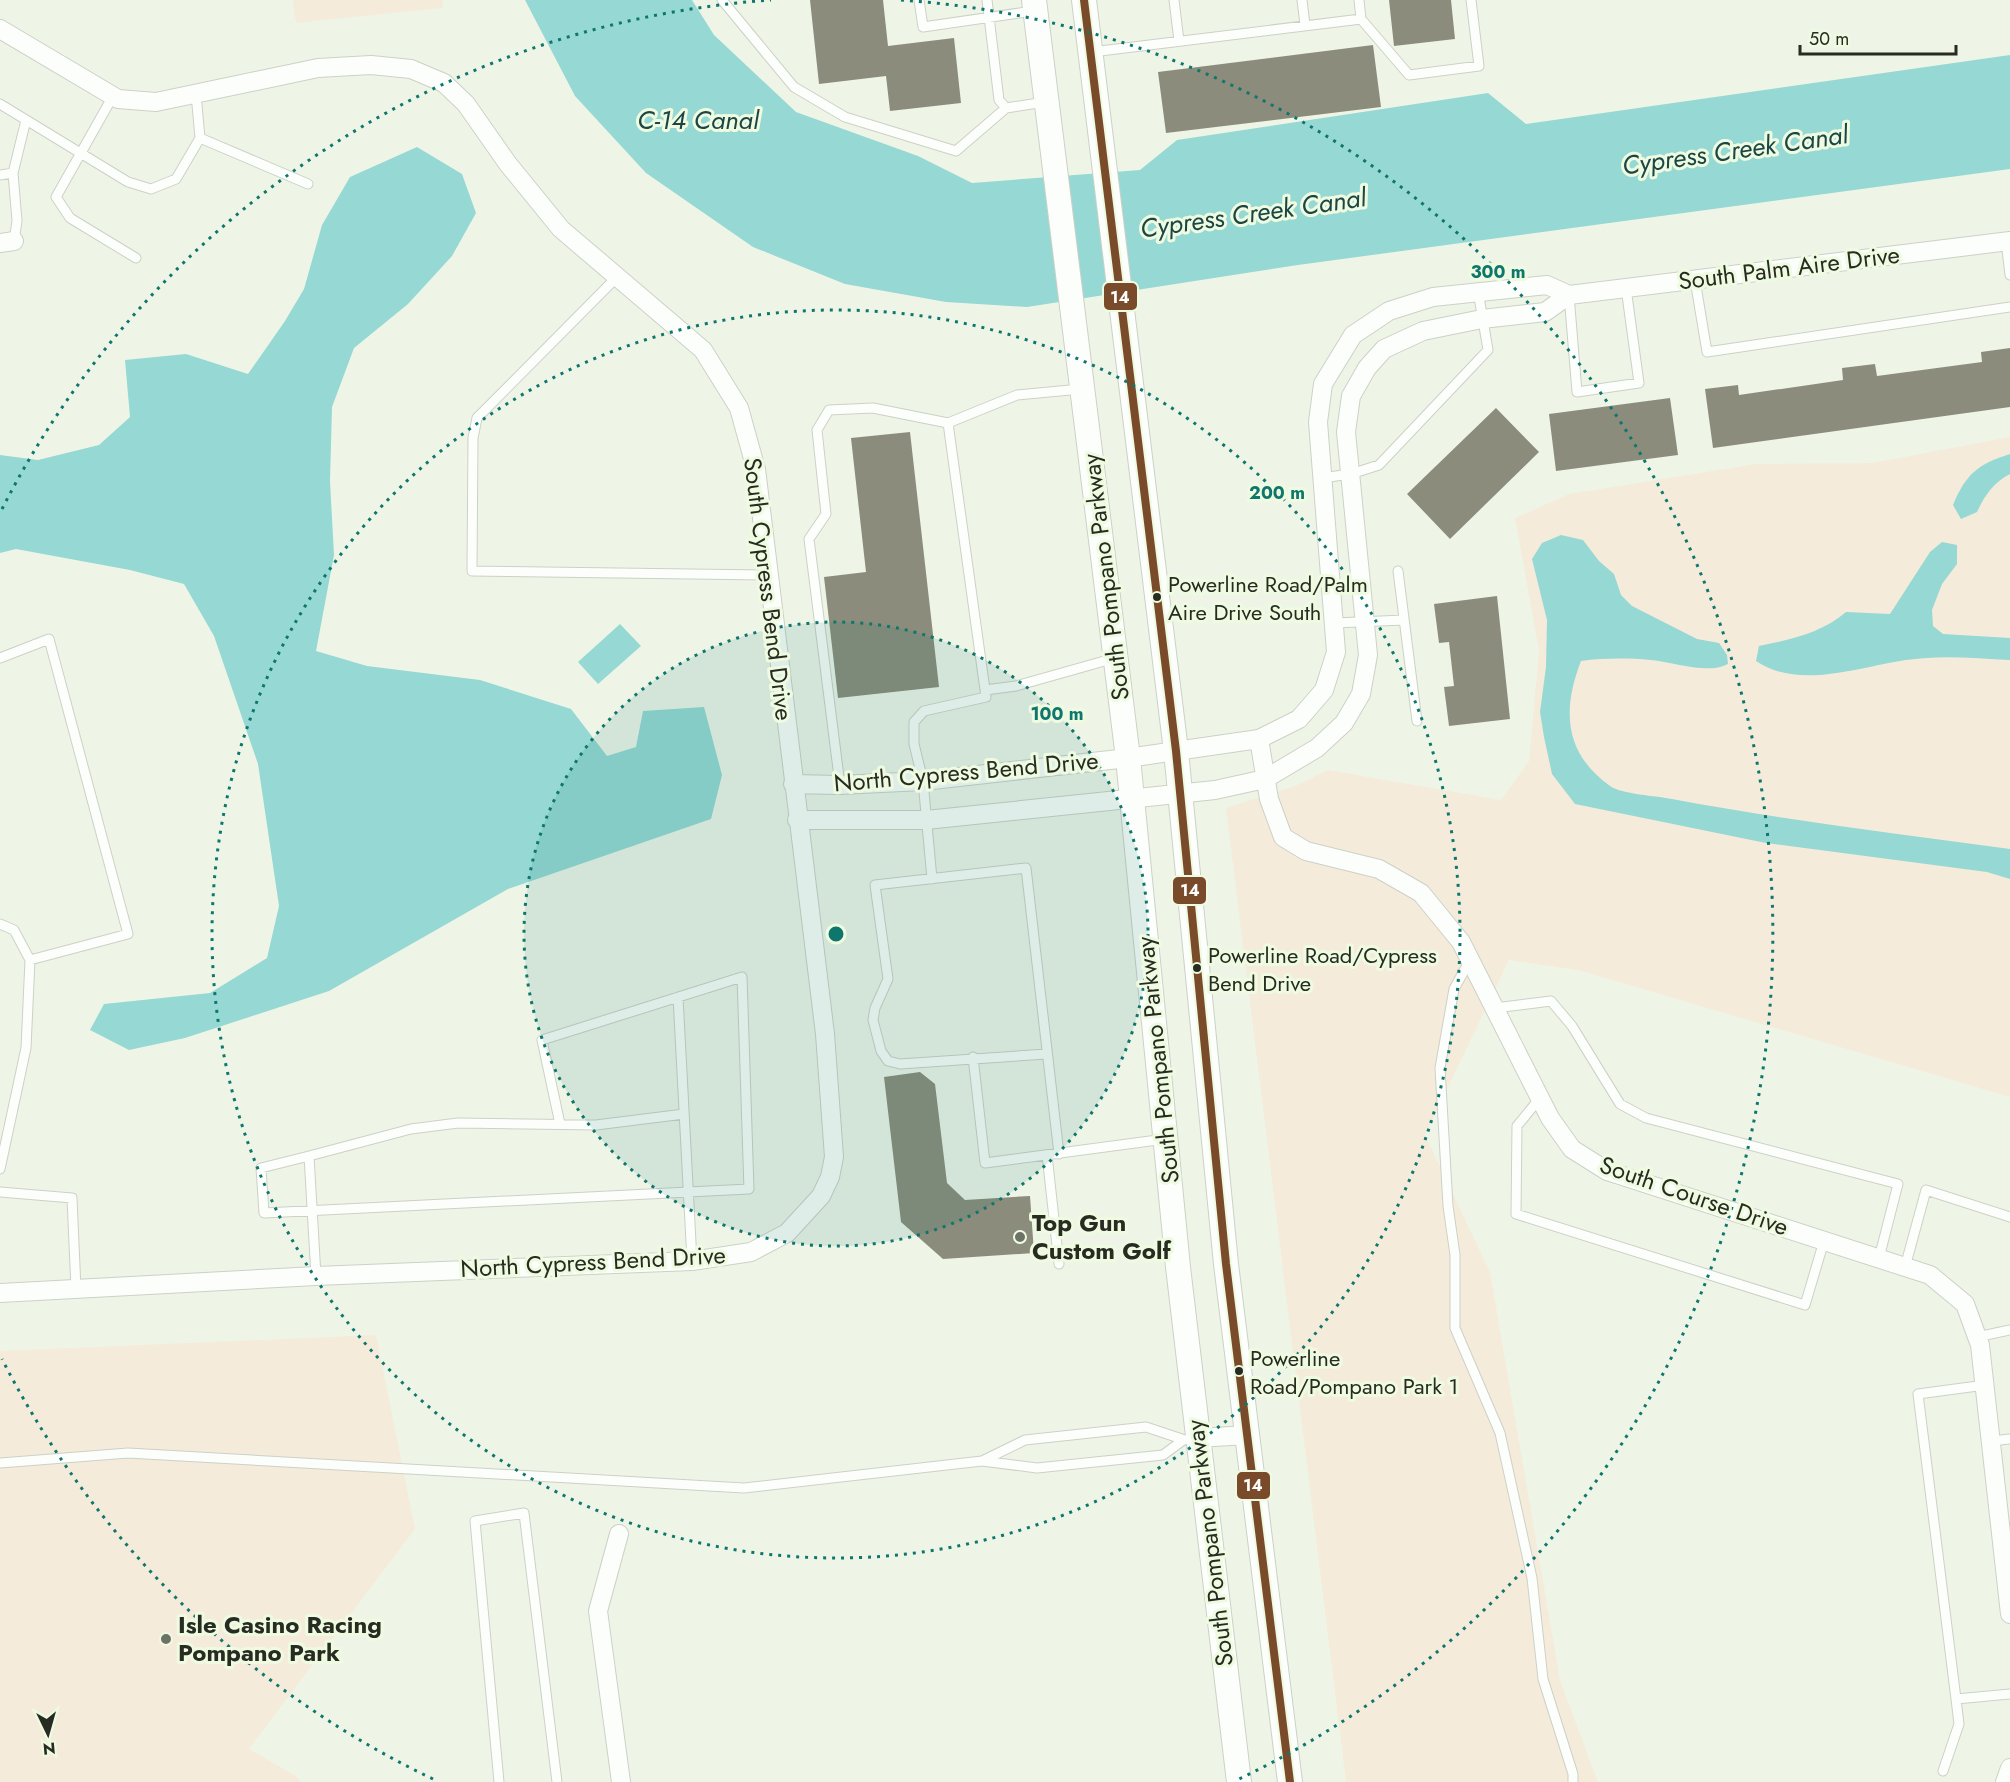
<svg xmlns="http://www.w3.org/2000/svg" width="2010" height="1782" viewBox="0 0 2010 1782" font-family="Jost,sans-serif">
<rect width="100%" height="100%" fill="#eef5e7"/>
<path fill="#f5ebdb" d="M 293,0 L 442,0 L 443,8 L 296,23 Z
M 2010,437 L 2010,1097 L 1578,970 L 1509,960 L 1425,1135 L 1490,1272 L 1560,1680 L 1598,1782 L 1346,1782 L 1226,808 L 1295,786 L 1328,770 L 1501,800 L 1529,761 L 1539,651 L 1515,518 L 1569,494 L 1756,464 L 1872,463 Z
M 376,1335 L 415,1529 L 249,1749 L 296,1776 L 302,1782 L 0,1782 L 0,1351 Z"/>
<path fill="#96d8d3" d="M 525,0 L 692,0 L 714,35 L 796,112 L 918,156 L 972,183 L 1140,170 L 1177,140 L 1488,93 L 1526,124 L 2010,55 L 2010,169 L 1298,265 L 1027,307 L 946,302 L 845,284 L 753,247 L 646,173 L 575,96 Z
M 417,147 L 462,174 L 476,213 L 452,256 L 408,304 L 354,348 L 332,407 L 330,481 L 334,555 L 316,651 L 367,666 L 480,680 L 571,709 L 607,756 L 636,747 L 643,711 L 704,707 L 722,775 L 711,819 L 508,889 L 329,991 L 185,1038 L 129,1050 L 90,1030 L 104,1004 L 210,993 L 267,958 L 279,906 L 258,764 L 214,636 L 184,584 L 130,570 L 16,549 L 0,553 L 0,455 L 38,460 L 99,445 L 130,417 L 125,360 L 186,354 L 248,374 L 285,321 L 304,289 L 322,225 L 350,177 Z
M 2010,454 L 2010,474 C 1993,483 1985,495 1977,512 L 1961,519 L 1953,505 C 1966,474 1978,464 2010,454 Z
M 1561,535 L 1583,540 L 1599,561 L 1614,574 L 1621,595 L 1632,606 L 1697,639 L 1719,643 L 1727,655 L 1728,664 C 1707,675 1674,662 1651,660 C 1628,658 1604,658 1581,661 C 1562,710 1564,753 1610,786 C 1621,794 1657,796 1672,799 C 1784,820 1897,834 2010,849 L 2010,879 L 1987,872 L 1766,843 L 1575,804 L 1552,774 L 1544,737 L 1540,712 L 1546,667 L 1547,620 L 1532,559 L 1542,543 Z
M 1942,542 L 1957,545 L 1957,564 L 1942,584 L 1932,610 L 1933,626 L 1943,634 L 2010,638 L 2010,660 C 1983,659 1954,656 1927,658 C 1873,660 1805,694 1756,661 L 1759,646 C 1789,640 1822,633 1846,612 L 1890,614 L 1930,552 Z
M 620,624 L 641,646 L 598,684 L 578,662 Z"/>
<path fill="#8c8c7c" d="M 810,0 L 883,0 L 888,46 L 954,38 L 961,103 L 890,111 L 886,76 L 819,84 Z
M 1389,0 L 1451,0 L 1455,39 L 1394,46 Z
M 1373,45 L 1381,107 L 1166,133 L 1158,72 Z
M 2010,348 L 2010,407 L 1713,448 L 1705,389 L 1738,385 L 1739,395 L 1843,380 L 1842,368 L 1875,364 L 1877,376 L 1982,362 L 1981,352 Z
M 1670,398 L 1678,455 L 1556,471 L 1549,414 Z
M 1496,408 L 1539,452 L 1450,539 L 1407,494 Z
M 910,432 L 939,687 L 838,698 L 824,577 L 866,572 L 851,438 Z
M 1497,596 L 1510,719 L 1449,726 L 1444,687 L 1454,686 L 1449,642 L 1439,643 L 1434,604 Z
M 920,1072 L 935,1084 L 947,1183 L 965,1200 L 1030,1196 L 1034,1253 L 943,1259 L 901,1222 L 884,1077 Z"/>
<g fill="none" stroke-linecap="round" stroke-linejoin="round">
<g stroke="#ccd1c6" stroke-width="11">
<path id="lane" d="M 722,0 L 794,87 L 845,117 L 956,151 L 1006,108 L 1045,102
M 919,0 L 923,27 L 1033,11
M 987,0 L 999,100 L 1006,108
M 1174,0 L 1179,41
M 1302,0 L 1305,25
M 1359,0 L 1361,19 L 1409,75 L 1479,66 L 1471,0
M 1092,52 L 1361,19
M 113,96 L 56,197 L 70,218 L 136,258
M 0,104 L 128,182 L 151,189 L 176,179 L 200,138 L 196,94
M 200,138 L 308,184
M 0,175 L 13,173
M 14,241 L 17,221 L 13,173 L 26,120
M 2006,241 L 2010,275
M 618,276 L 477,418 L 473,438 L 472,571 L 768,575
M 1695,280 L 1707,352 L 2010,307
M 1569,295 L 1577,392 L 1639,383 L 1626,288
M 1321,478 L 1351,474 L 1379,465 L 1488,350 L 1478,291
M 1398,571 L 1417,721
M 1335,623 L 1404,620
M 0,658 L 49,639 L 128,934 L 30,960
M 985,690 L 1016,686 L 1115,658
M 840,785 L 809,539 L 826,514 L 817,430 L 829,410 L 873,408 L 948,423 L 1017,395 L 1081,389
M 932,879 L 923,781 L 914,744 L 914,722 L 924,711 L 986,697 L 948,423
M 0,924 L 14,930 L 30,960 L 26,1048 L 0,1169
M 1470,960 L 1454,989 L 1440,1068 L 1448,1206 L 1455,1255 L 1455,1328 L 1500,1433 L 1532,1578 L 1543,1679 L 1573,1774 L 1573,1782
M 678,997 L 692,1261
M 1495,1008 L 1551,1001 L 1572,1026 L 1620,1104 L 1646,1118 L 1898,1184 L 1879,1258
M 1047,1054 L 900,1064 L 888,1061 L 881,1051 L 873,1020 L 875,1008 L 888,979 L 875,885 L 1026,868 L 1059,1154
M 973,1057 L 985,1163 L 1165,1139
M 1540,1098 L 1517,1126 L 1516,1214 L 1805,1305 L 1824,1241
M 1047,1155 L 1059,1264
M 309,1156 L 261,1168 L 264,1213 L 749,1189 L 742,977 L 542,1040 L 560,1124
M 0,1192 L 72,1198 L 76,1289
M 1905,1267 L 1926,1190 L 2010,1217
M 316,1276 L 309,1156 L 411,1129 L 458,1123 L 596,1125 L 684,1114
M 1977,1337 L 2010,1330
M 1985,1385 L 1918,1394 L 1956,1699 L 2010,1694
M 1991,1441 L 2010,1439
M 982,1461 L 1025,1440 L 1146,1427 L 1185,1440
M 0,1463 L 128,1453 L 744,1488 L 982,1461 L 1037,1468 L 1163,1455 L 1182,1441
M 1943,1771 L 1959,1724 L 1956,1699
M 499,1782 L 475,1521 L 524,1513 L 557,1782"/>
</g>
<g stroke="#ccd1c6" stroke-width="20">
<path id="street" d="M 0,29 L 118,99 L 156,102 L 318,68 L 371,65 L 411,69 L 444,83 L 466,104 L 508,164 L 561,229 L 703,350 L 739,408 L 756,469 L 825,1034 L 834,1157 L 830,1177 L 821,1196 L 787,1233 L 751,1252 L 692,1261 L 316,1276 L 0,1293
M 0,243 L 14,241
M 1259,739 L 1269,799 L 1283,837 L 1306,851 L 1379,869 L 1421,893 L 1461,942 L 1550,1118 L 1572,1149 L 1607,1171 L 1930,1275 L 1965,1304 L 1980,1345 L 2010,1614
M 793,784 L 840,785 L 923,781 L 1128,758 L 1259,739 L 1299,719 L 1324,690 L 1336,652 L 1318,422 L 1323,384 L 1353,335 L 1389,311 L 1433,297 L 1547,285 L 1569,295
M 797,820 L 926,820 L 1215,790 L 1265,779 L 1317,748 L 1344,723 L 1361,694 L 1368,655 L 1346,432 L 1351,396 L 1367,368 L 1384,349 L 1423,331 L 1482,319 L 1545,312 L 1569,295 L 2010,241
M 1197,1438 L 1248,1435
M 619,1534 L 598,1611 L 621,1782
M 2005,1782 L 2010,1768"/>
</g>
<g stroke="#ccd1c6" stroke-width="26">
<path id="secondary" d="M 1034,0 L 1128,758 L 1178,1267 L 1239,1782
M 1084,0 L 1176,751 L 1226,1264 L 1290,1782"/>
</g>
<use href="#lane" stroke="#fcfefb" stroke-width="9"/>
<use href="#street" stroke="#fcfefb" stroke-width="18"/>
<use href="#secondary" stroke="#fcfefb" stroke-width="24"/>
<g stroke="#effbe1" stroke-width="12">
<path id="bus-1" d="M 1084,0 L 1176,751 L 1226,1264 L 1290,1782"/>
</g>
<use href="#bus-1" stroke="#7a4b2a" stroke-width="8"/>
</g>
<circle cx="836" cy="934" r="312" fill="#0f766e" fill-opacity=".12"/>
<g fill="none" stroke="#0f766e" stroke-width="3" stroke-dasharray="3 6">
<circle cx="836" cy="934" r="312"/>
<circle cx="836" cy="934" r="624"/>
<path d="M433 1779A936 936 0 0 1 2 1359M2 509A936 936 0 0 1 771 0M901 0A936 936 0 0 1 1239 1779"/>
</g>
<g fill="#272b22" stroke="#effbe1" stroke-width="2">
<circle cx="1157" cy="597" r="5"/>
<circle cx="1197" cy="968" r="5"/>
<circle cx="1239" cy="1371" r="5"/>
</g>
<g fill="#6d7267" stroke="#effbe1" stroke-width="2">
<circle cx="1020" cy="1237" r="6"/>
<circle cx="166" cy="1639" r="6"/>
</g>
<g text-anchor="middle" stroke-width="6" stroke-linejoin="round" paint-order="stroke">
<g font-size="22" fill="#272b22" stroke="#effbe1" text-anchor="start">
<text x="1168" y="592">Powerline Road/Palm<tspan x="1168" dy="28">Aire Drive South</tspan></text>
<text x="1208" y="963">Powerline Road/Cypress<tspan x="1208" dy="28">Bend Drive</tspan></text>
<text x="1250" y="1366">Powerline<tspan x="1250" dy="28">Road/Pompano Park 1</tspan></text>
</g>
<g font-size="24" fill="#272b22" stroke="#effbe1">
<text transform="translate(1789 268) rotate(-7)" y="8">South Palm Aire Drive</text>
<text transform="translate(1106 577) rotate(-97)" y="8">South Pompano Parkway</text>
<text transform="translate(768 589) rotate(83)" y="8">South Cypress Bend Drive</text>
<text transform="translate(966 772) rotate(-5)" y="8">North Cypress Bend Drive</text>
<text transform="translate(1158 1060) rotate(-96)" y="8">South Pompano Parkway</text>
<text transform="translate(1694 1196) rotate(19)" y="8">South Course Drive</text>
<text transform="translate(593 1262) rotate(-3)" y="8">North Cypress Bend Drive</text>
<text transform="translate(1210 1543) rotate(-97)" y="8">South Pompano Parkway</text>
</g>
<g font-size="24" font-weight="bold" fill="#272b22" stroke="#effbe1" text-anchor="start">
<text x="1032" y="1231">Top Gun<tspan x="1032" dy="28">Custom Golf</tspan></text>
<text x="178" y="1633">Isle Casino Racing<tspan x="178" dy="28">Pompano Park</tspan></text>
</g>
<g font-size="26" font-style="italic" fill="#1c4646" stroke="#effbe1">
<text x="698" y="129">C-14 Canal</text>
<text transform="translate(1735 150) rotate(-8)" y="9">Cypress Creek Canal</text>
<text transform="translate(1253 213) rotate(-8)" y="9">Cypress Creek Canal</text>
</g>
</g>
<circle cx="836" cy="934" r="9" fill="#0f766e" stroke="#effbe1" stroke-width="3"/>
<g font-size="18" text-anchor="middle" font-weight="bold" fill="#0f766e" stroke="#effbe1" stroke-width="6" stroke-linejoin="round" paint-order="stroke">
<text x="1498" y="278">300 m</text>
<text x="1277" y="499">200 m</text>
<text x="1057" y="720">100 m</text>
</g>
<g stroke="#effbe1" stroke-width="2">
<rect x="1103" y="282" width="35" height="29" rx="6" fill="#7a4b2a"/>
<rect x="1172" y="876" width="35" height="29" rx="6" fill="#7a4b2a"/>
<rect x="1236" y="1471" width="35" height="29" rx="6" fill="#7a4b2a"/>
</g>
<g font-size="16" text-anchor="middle" font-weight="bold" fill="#fff">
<text x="1120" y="303">14</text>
<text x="1190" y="896">14</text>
<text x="1253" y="1491">14</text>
</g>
<g transform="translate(48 1734) rotate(175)" stroke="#effbe1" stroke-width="4.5" paint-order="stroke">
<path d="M0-4.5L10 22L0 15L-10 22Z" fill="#272b22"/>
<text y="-9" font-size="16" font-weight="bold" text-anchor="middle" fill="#272b22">N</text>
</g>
<path d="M1800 45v9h156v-9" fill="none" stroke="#272b22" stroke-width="3"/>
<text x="1809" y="45" font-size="18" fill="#272b22" stroke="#effbe1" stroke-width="4.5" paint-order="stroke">50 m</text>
</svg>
